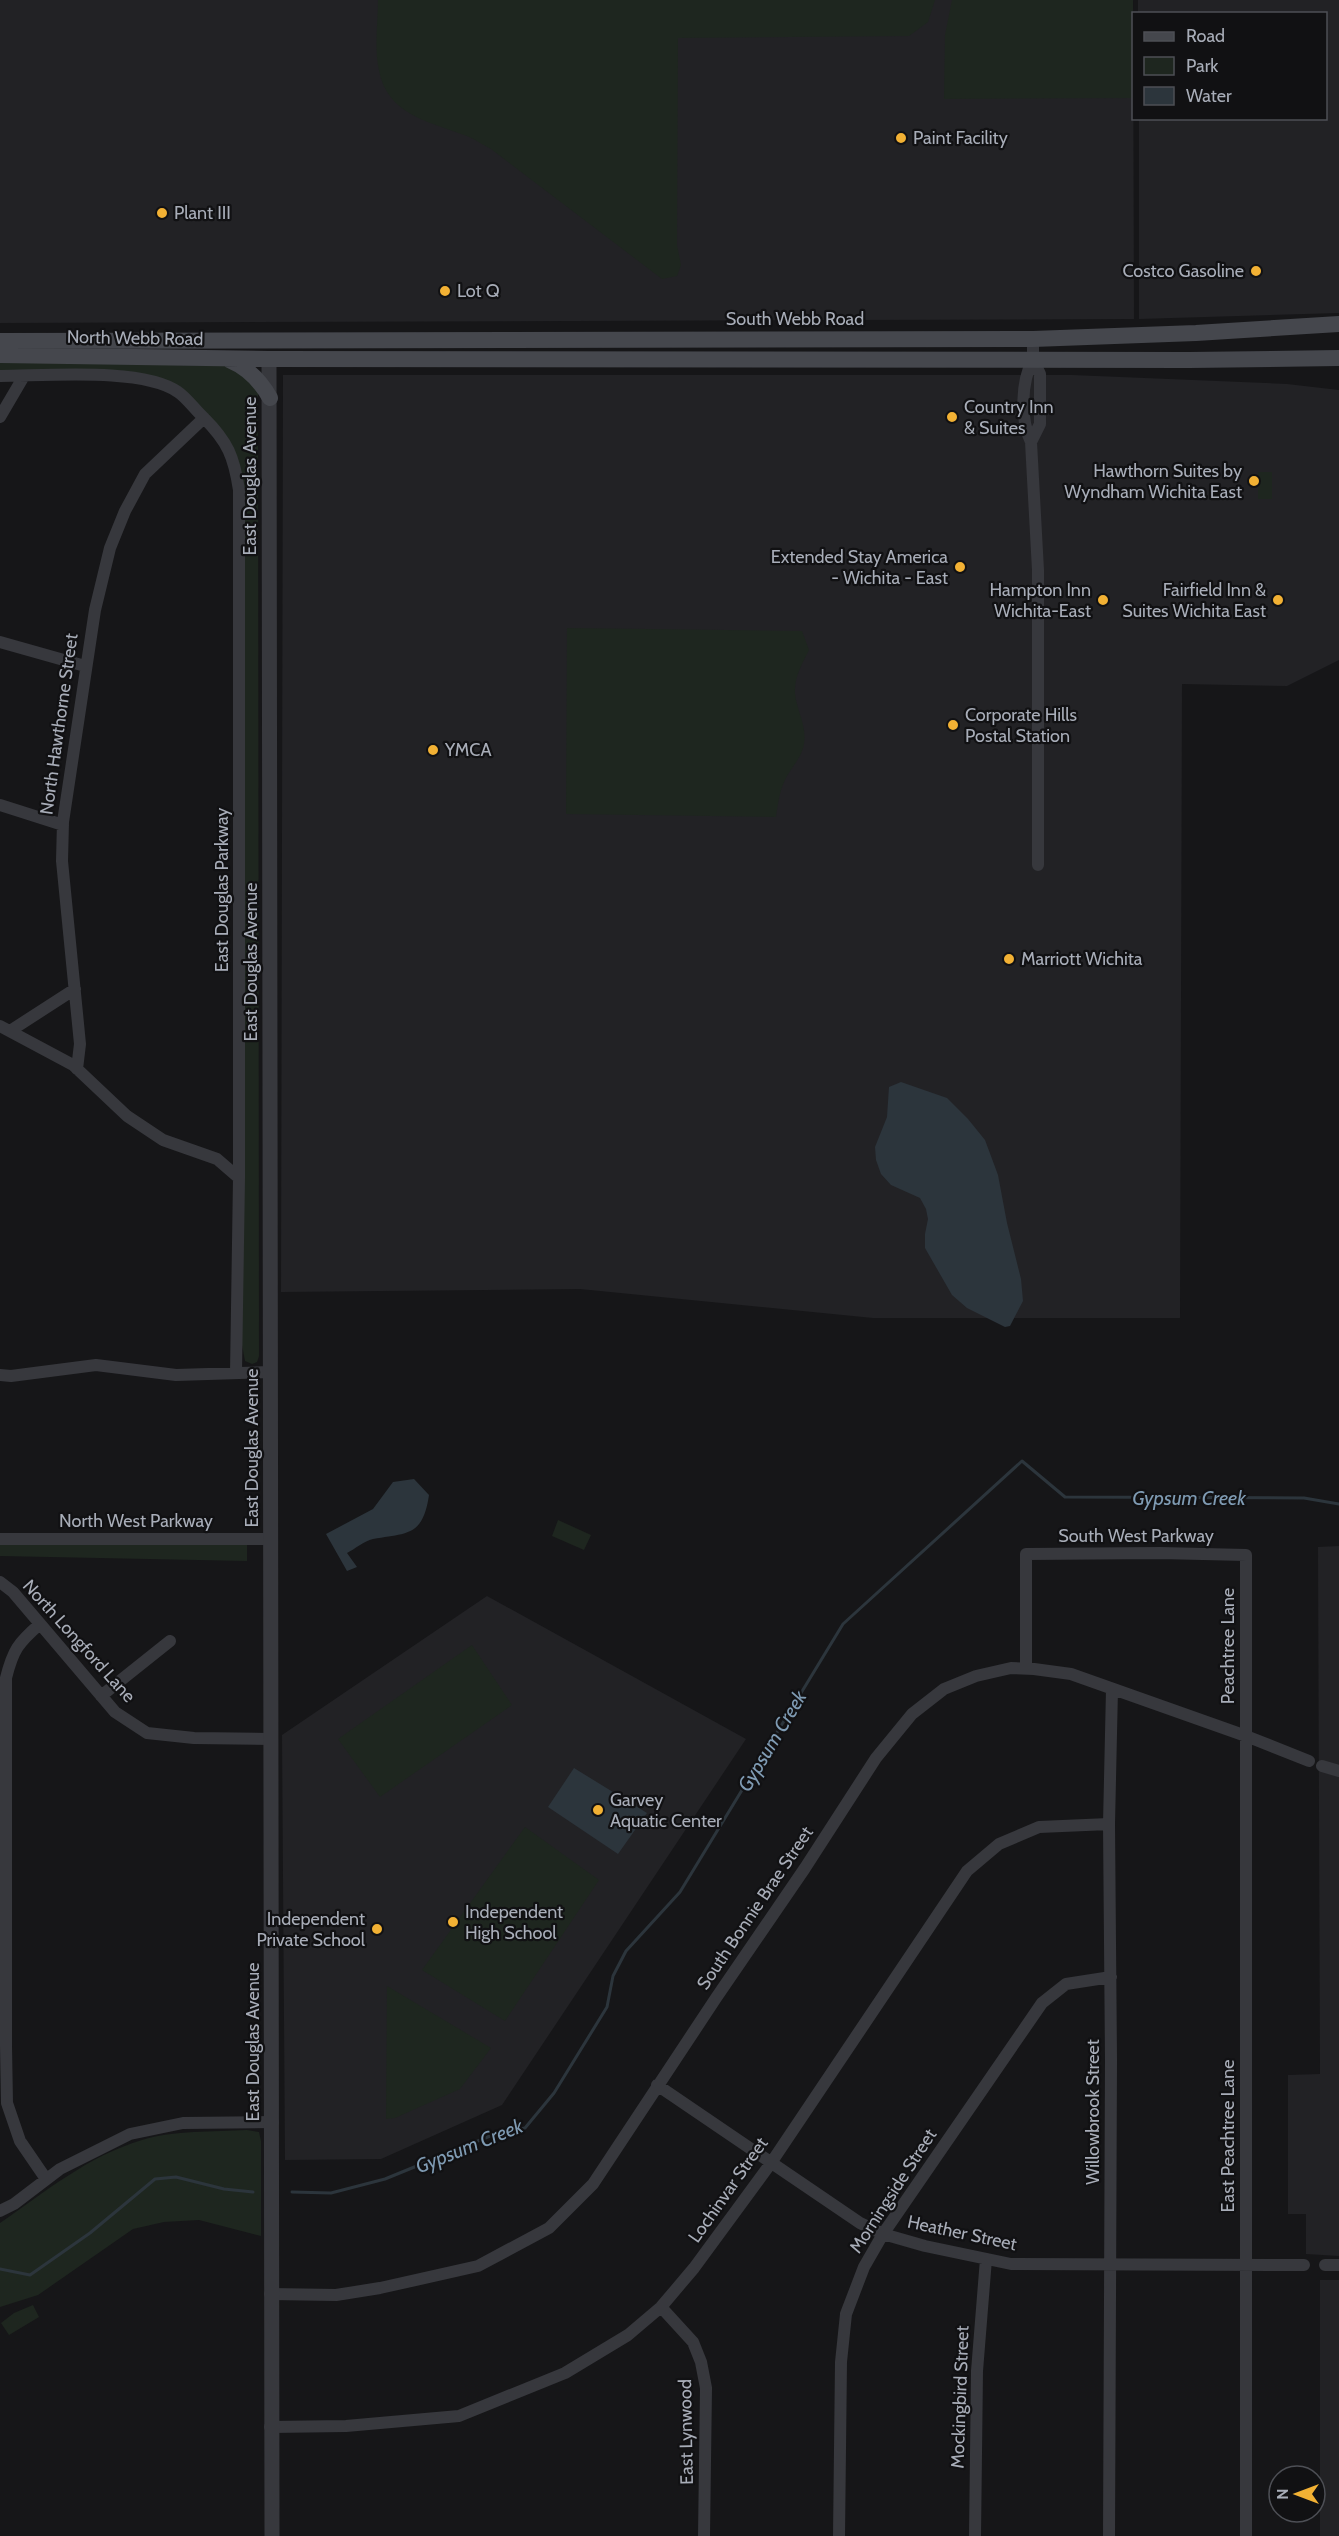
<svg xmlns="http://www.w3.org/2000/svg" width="1339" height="2536" viewBox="0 0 1339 2536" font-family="Cabin,sans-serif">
<rect width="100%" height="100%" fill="#161618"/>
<path fill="#222225" d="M 0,0 L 1133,0 L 1134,319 L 0,323 Z
M 1138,0 L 1339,0 L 1339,313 L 1139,319 L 1139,119 L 1326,118 L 1326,14 L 1138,13 Z
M 283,375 L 1072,375 L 1287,384 L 1339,390 L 1339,660 L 1287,686 L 1182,684 L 1180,1318 L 873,1318 L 580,1289 L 281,1292 Z
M 1339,1546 L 1339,2256 L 1306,2254 L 1306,2214 L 1288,2214 L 1288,2075 L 1320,2074 L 1318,1547 Z
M 487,1596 L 746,1739 L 502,2105 L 381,2159 L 285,2160 L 282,1735 Z
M 1320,2280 L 1339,2280 L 1339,2536 L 1320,2536 Z"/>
<path fill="#1e261f" d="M 378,0 L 935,0 L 928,22 L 909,36 L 678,38 L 677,245 L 681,265 L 677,276 L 662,279 L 491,149 C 483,145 475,139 467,136 C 430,122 387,115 379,70 C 374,48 378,22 378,0 Z
M 952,0 L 1133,0 L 1133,98 L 944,99 L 945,35 Z
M 0,361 L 224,366 L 238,369 L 258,389 L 259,1356 L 257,1362 L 252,1364 L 245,1361 L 242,1345 L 233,450 C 213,429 195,404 173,385 C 145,362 38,371 0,372 Z
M 1258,472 L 1272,472 L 1272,499 L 1258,499 Z
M 567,628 L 802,631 L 809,650 C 802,664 794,677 795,694 C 797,711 807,726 804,744 C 802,756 793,766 787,776 C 780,788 778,803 776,817 L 566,814 Z
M 558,1520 L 591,1535 L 584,1550 L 552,1536 Z
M 247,1544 L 247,1561 L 0,1556 L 0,1545 Z
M 472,1645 L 512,1705 L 380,1797 L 338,1739 Z
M 525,1827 L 599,1880 L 505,2021 L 422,1970 Z
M 387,1986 L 491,2048 L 460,2089 L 395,2118 L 386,2119 Z
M 247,2130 L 259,2132 L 261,2141 L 261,2236 L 199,2220 L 164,2222 L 133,2229 L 38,2295 L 0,2307 L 0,2223 C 45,2192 88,2156 142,2140 C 174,2130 213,2132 247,2130 Z
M 33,2305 L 39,2317 L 9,2335 L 1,2323 L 14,2313 Z"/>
<path fill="#2c353c" d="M 901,1082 L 947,1098 L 968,1119 L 985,1140 L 998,1175 L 1007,1223 L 1021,1279 L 1023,1301 L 1010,1326 L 1005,1327 L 967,1308 L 952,1295 L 925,1248 L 925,1234 L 928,1219 L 926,1209 L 920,1198 L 891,1185 L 881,1174 L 876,1160 L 875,1147 L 887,1117 L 889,1087 Z
M 414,1479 L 429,1495 C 423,1536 408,1533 373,1539 C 364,1541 355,1549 347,1553 L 357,1567 L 347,1571 L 326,1534 L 373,1509 L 393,1482 Z
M 574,1768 L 647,1813 L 618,1854 L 548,1807 Z"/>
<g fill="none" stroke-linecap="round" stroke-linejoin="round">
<path stroke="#2c353c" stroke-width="3" d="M 292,2192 L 331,2193 L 385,2179 L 495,2134 L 525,2128 L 554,2093 L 607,2007 L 613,1976 L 626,1951 L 680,1892 L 843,1624 L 1022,1461 L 1065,1497 L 1304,1498 L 1339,1504
M 0,2269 L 30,2275 L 90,2233 L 155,2179 L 176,2177 L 224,2189 L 253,2192"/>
<path stroke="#37383d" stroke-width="12" d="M 1033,339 L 1033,359 L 1040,374 L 1040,424 L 1031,442 L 1038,570 L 1038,865
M 0,376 C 44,376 143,367 178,392 C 187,398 195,410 204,418 C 228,442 234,457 239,490 L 239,1178 L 236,1373
M 0,417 L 24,376
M 1031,442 C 1020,419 1021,382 1033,359
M 0,642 L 85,666
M 0,805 L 63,825
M 0,1026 L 73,1065 L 127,1116 L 163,1140 L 217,1159 L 239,1178
M 10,1031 L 75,989
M 77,1069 L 80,1044 L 62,861 L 63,822 L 95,610 L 110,548 L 125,511 L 145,474 L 204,418
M 0,1375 L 11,1376 L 96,1365 L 176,1375 L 271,1372
M 0,1539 L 271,1539
M 0,1582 L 13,1592 L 115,1712 L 147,1733 L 194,1738 L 271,1739
M 40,1624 C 18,1643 13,1650 6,1678 L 6,2046 L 7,2103 L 20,2141 L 46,2179
M 1026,1669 L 1026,1554 L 1160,1553 L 1246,1555 L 1246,2536
M 101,1696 L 170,1641
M 1322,1766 L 1339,1771
M 657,2085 L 860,2223 L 883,2234 L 925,2246 L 1011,2264 L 1304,2265
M 0,2211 L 14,2204 L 60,2169 L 130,2134 L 183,2123 L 273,2122
M 1325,2265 L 1339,2265
M 270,2294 L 336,2295 L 380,2288 L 478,2266 L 549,2228 L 593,2184 L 716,1998 L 805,1868 L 876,1758 L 912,1714 L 944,1689 L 976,1676 L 1011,1668 L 1034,1669 L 1071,1674 L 1246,1736 L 1309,1761
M 661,2307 L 693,2342 L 701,2362 L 706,2388 L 704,2536
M 270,2427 L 346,2426 L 459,2416 L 565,2373 L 628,2335 L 661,2307 L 694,2268 L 771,2163 L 967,1871 L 999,1844 L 1039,1827 L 1109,1824
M 839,2536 L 841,2362 L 846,2314 L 864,2267 L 883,2234 L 1042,2003 L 1066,1984 L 1111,1977
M 975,2536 L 977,2371 L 986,2259
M 1109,2536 L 1111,2060 L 1109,1824 L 1112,1689"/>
<path stroke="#37383d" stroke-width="15" d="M 269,359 L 272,2536"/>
<path stroke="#45474d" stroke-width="16" d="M 0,341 L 1033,339 L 1196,333 L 1339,324
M 0,355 L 269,359 L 1189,360 L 1339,358
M 229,360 C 248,368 260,380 270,398"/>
</g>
<g fill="#f2b134" stroke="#111113" stroke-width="2">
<circle cx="901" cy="138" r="6"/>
<circle cx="162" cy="213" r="6"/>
<circle cx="1256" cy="271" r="6"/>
<circle cx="445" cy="291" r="6"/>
<circle cx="952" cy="417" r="6"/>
<circle cx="1254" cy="481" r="6"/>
<circle cx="960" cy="567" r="6"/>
<circle cx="1103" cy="600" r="6"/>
<circle cx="1278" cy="600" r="6"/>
<circle cx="953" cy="725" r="6"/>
<circle cx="433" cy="750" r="6"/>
<circle cx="1009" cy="959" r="6"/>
<circle cx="598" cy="1810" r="6"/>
<circle cx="453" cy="1922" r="6"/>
<circle cx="377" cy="1929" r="6"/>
</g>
<g text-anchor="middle" stroke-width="4.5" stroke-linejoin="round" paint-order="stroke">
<g font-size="18" fill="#a8adb8" stroke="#111113" text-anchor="start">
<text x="913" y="144">Paint Facility</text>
<text x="174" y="219">Plant III</text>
<text x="1244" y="277" text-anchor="end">Costco Gasoline</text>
<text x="457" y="297">Lot Q</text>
<text x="964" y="413">Country Inn<tspan x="964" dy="21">&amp; Suites</tspan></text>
<text x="1242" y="477" text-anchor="end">Hawthorn Suites by<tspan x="1242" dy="21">Wyndham Wichita East</tspan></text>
<text x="948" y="563" text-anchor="end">Extended Stay America<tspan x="948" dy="21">- Wichita - East</tspan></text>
<text x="1091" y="596" text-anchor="end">Hampton Inn<tspan x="1091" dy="21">Wichita-East</tspan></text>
<text x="1266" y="596" text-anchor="end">Fairfield Inn &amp;<tspan x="1266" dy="21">Suites Wichita East</tspan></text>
<text x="965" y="721">Corporate Hills<tspan x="965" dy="21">Postal Station</tspan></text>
<text x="445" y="756">YMCA</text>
<text x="1021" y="965">Marriott Wichita</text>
<text x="610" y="1806">Garvey<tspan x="610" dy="21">Aquatic Center</tspan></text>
<text x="465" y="1918">Independent<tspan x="465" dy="21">High School</tspan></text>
<text x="365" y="1925" text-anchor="end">Independent<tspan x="365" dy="21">Private School</tspan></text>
</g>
<g font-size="18" fill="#a8adb8" stroke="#111113">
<text x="795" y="325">South Webb Road</text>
<text transform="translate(135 338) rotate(1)" y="6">North Webb Road</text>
<text transform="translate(250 476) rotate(-90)" y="6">East Douglas Avenue</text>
<text transform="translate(59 724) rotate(-82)" y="6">North Hawthorne Street</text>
<text transform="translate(222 890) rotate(-90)" y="6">East Douglas Parkway</text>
<text transform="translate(251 962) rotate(-90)" y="6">East Douglas Avenue</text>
<text transform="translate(252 1448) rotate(-90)" y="6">East Douglas Avenue</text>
<text x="136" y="1527">North West Parkway</text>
<text x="1136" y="1542">South West Parkway</text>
<text transform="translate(79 1641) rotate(48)" y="6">North Longford Lane</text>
<text transform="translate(1228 1646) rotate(-90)" y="6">Peachtree Lane</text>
<text transform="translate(755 1908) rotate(-56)" y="6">South Bonnie Brae Street</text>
<text transform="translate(253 2042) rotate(-90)" y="6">East Douglas Avenue</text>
<text transform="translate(1093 2112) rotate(-90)" y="6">Willowbrook Street</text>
<text transform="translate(1228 2136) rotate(-90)" y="6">East Peachtree Lane</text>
<text transform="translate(728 2190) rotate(-55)" y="6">Lochinvar Street</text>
<text transform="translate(893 2191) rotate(-57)" y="6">Morningside Street</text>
<text transform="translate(962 2233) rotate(12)" y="6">Heather Street</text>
<text transform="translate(960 2397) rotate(-88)" y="6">Mockingbird Street</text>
<text transform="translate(686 2432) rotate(-91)" y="6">East Lynwood</text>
</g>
<g font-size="20" font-style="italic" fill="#7f9bb3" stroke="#111113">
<text x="1189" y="1505">Gypsum Creek</text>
<text transform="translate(772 1741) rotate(-59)" y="7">Gypsum Creek</text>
<text transform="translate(469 2146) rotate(-22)" y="7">Gypsum Creek</text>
</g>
</g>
<rect x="1132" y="12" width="195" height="108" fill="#111113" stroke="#4d4f55" stroke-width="1.5"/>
<rect x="1144" y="32" width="30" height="9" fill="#45474d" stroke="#4d4f55" stroke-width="1.5"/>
<text x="1186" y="42" font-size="18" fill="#a8adb8">Road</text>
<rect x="1144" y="57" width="30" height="18" fill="#1e261f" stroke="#4d4f55" stroke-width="1.5"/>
<text x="1186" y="72" font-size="18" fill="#a8adb8">Park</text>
<rect x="1144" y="87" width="30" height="18" fill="#2c353c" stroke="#4d4f55" stroke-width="1.5"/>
<text x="1186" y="102" font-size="18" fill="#a8adb8">Water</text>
<g transform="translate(1297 2494) rotate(270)"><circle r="28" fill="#111113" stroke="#4d4f55" stroke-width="1.5"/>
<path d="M0-4.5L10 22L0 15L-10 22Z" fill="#f2b134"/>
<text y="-9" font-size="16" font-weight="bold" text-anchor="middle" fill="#a8adb8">N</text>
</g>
</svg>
